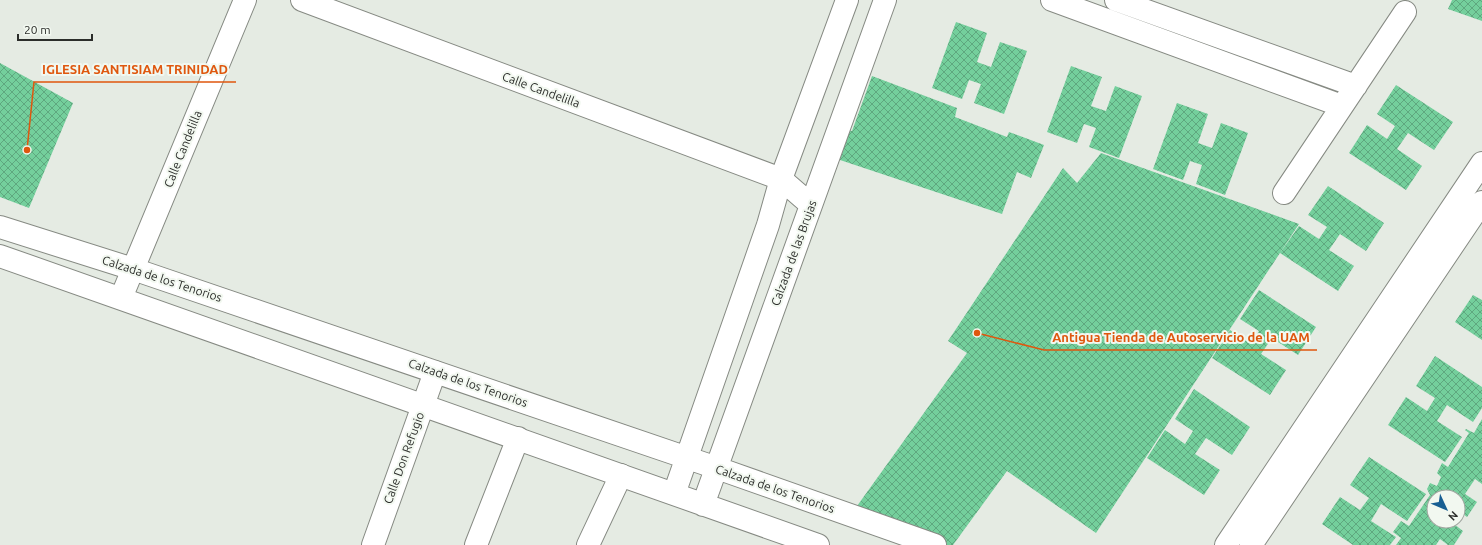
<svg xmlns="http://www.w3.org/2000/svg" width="1482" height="545" viewBox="0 0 1482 545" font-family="Ubuntu,sans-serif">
<defs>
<pattern id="building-cross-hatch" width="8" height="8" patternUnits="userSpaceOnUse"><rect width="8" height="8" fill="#74cf9c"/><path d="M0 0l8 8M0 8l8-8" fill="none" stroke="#5fa87f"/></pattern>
</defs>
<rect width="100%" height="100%" fill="#e5ebe3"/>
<path fill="url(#building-cross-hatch)" d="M 1452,0 L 1482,0 L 1482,21 L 1448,9 Z
M 956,22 L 987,33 L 977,62 L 991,67 L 1000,42 L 1027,51 L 1004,114 L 974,103 L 981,84 L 969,80 L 962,99 L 932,88 Z
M 0,63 L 73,103 L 29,208 L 0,197 Z
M 1071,66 L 1102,77 L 1091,106 L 1106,111 L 1115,86 L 1142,96 L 1119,158 L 1089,147 L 1096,128 L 1084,124 L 1077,143 L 1047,132 Z
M 872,76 L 957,108 L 955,117 L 1007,137 L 1009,132 L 1044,145 L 1031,178 L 1017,172 L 1002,214 L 837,159 L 848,130 L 852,131 Z
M 1396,85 L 1453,122 L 1434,150 L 1408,133 L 1397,149 L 1422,166 L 1406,190 L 1349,153 L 1367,125 L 1387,139 L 1395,126 L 1377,114 Z
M 1177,103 L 1208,114 L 1198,143 L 1212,148 L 1221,123 L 1248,133 L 1225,195 L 1196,184 L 1202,165 L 1190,161 L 1183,180 L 1153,169 Z
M 1101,153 L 1299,224 L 1096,533 L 1007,471 L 953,545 L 945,545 L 852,513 L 967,353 L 948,341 L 1063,168 L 1077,183 Z
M 1328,186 L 1384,223 L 1366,251 L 1340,234 L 1329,250 L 1354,266 L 1338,291 L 1280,253 L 1299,226 L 1319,239 L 1327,227 L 1308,215 Z
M 1259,290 L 1316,327 L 1298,355 L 1272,338 L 1261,354 L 1286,370 L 1270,395 L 1212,358 L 1230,330 L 1251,344 L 1259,331 L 1240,319 Z
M 1473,295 L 1482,300 L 1482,340 L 1455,322 Z
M 1435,356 L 1482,387 L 1482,408 L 1473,422 L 1447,405 L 1437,421 L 1462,437 L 1445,462 L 1388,425 L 1406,397 L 1427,411 L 1435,398 L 1416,386 Z
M 1194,389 L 1250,427 L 1232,455 L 1206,438 L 1195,454 L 1220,470 L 1204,495 L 1147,458 L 1165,430 L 1185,444 L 1193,431 L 1175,419 Z
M 1482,419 L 1482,484 L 1475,479 L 1465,494 L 1477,502 L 1467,517 L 1458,510 L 1458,497 L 1434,497 L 1434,521 L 1450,521 L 1463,531 L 1454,545 L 1448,545 L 1440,539 L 1436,545 L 1396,545 L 1401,538 L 1393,532 L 1401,521 L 1409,526 L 1430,495 L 1427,489 L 1430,483 L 1437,486 L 1441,477 L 1437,473 L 1442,463 L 1448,467 L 1469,433 L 1465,430 L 1466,429 L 1474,433 Z
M 1369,457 L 1426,494 L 1407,521 L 1381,504 L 1371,521 L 1396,537 L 1390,545 L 1353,545 L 1322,524 L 1340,497 L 1360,510 L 1369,498 L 1350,485 Z"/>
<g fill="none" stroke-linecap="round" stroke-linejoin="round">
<g stroke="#868a83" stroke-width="24">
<path id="minor" d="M 302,0 L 781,179
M 1052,0 L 1342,106
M 1116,0 L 1356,86
M 1284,193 L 1405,12
M 121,298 L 245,0
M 373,545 L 435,372
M 476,545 L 518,438
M 588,545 L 621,475
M 1226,545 L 1482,163
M 1251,545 L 1482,202"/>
</g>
<g stroke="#868a83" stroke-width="24">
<path id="tertiary" d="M 781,179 L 811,205
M 0,227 L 133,269 L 717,468 L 935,545
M 0,256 L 818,545
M 674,494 L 768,225 L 781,179 L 847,0
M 703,505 L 885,0"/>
</g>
<use href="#minor" stroke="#fff" stroke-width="22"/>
<use href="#tertiary" stroke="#fff" stroke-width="22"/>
</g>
<g text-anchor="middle" stroke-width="4" stroke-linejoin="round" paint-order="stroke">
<g font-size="12" fill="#2b2d2a" stroke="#f2f8f0">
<text transform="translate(541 90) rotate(20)" y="4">Calle Candelilla</text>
<text transform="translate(183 149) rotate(-68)" y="4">Calle Candelilla</text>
<text transform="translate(794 253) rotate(-70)" y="4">Calzada de las Brujas</text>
<text transform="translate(162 279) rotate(18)" y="4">Calzada de los Tenorios</text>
<text transform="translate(468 383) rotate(19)" y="4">Calzada de los Tenorios</text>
<text transform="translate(404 458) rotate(-70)" y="4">Calle Don Refugio</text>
<text transform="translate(775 489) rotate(19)" y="4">Calzada de los Tenorios</text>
</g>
</g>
<path fill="none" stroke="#df570e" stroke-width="1.5" d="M27 150L34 82H236M977 333L1044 350H1317"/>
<g fill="#df570e" stroke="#f2f8f0" stroke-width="1.5">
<circle cx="27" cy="150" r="4"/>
<circle cx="977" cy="333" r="4"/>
</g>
<g font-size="13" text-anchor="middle" font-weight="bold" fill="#df570e" stroke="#f2f8f0" stroke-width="4" stroke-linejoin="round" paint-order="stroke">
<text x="135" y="74">IGLESIA SANTISIAM TRINIDAD</text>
<text x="1181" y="342">Antigua Tienda de Autoservicio de la UAM</text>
</g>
<g transform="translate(1446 509) rotate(134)"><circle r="19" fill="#f2f8f0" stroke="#a2a7a1"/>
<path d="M0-3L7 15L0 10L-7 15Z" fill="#175e92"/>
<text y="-6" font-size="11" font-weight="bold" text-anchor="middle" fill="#2b2d2a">N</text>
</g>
<path d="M18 34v6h74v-6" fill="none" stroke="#2b2d2a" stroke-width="2"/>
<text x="24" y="34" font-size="12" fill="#2b2d2a" stroke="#f2f8f0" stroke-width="3" paint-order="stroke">20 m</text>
</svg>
